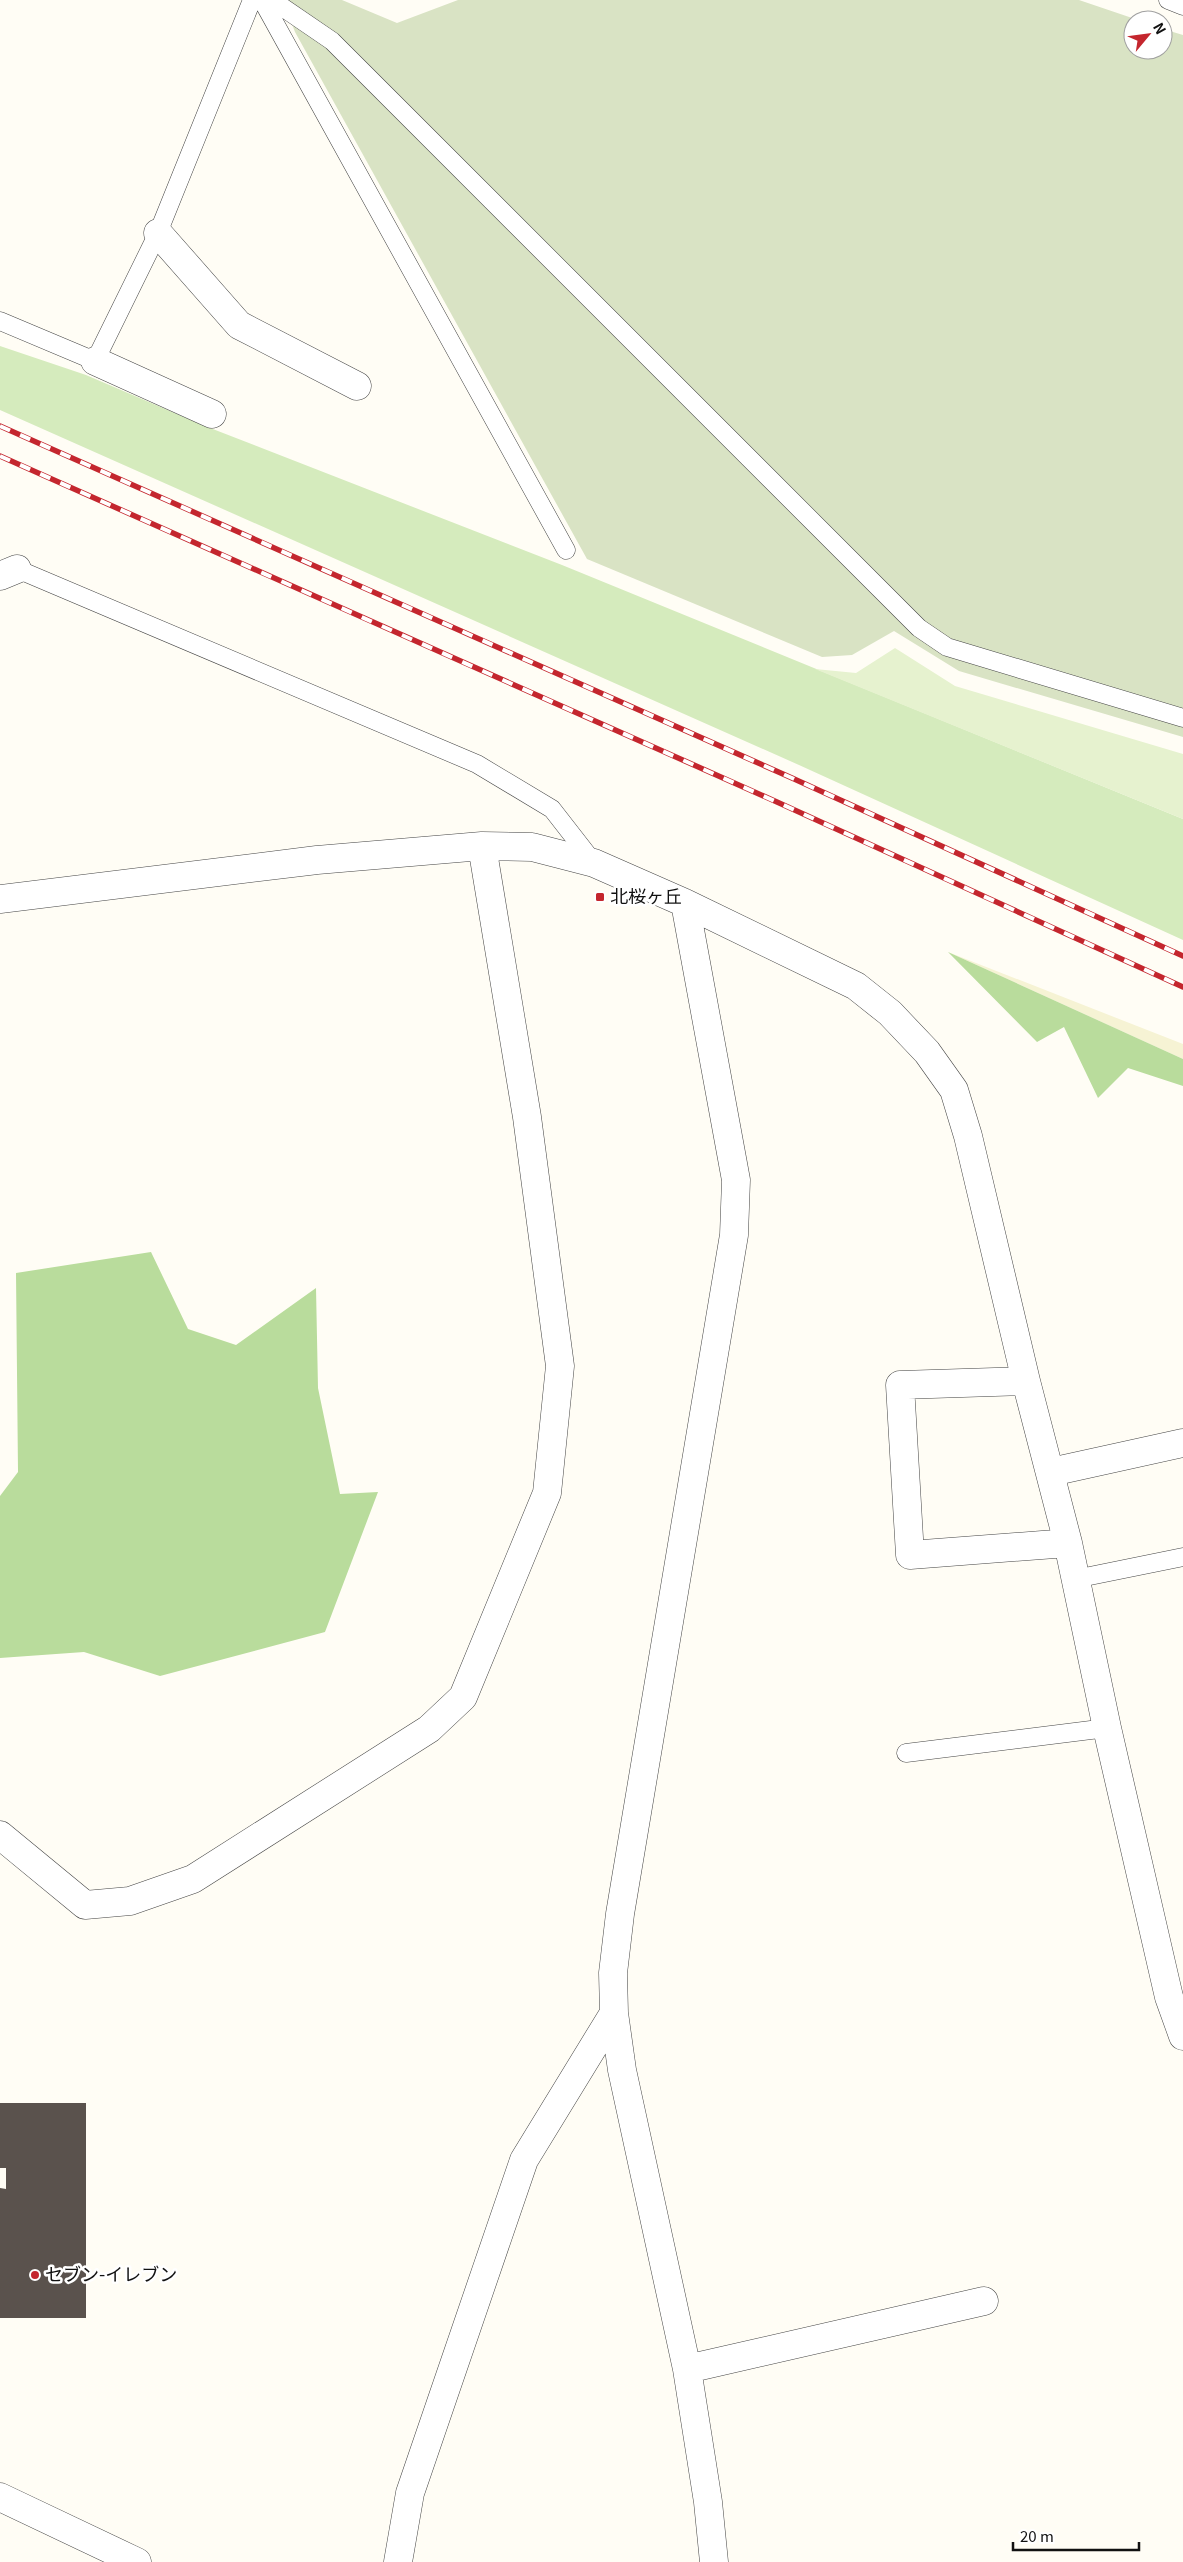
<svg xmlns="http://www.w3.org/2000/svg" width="1183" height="2562" viewBox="0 0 1183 2562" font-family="Georgia,'Noto Sans JP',serif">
<rect width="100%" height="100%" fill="#fffdf5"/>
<path fill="#f6f3d4" d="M 948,952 L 1183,1044 L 1183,1059 Z"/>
<path fill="#d5ebbd" d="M 0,346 L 86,375 L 205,426 L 562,565 L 1183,819 L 1183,940 L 799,765 L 0,410 Z"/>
<path fill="#b9dc9c" d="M 948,952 L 1183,1059 L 1183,1086 L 1128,1068 L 1098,1098 L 1064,1027 L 1037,1042 Z
M 151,1252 L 188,1329 L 236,1345 L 316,1288 L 318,1388 L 340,1494 L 378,1492 L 325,1632 L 160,1676 L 84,1652 L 0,1658 L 0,1496 L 18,1472 L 16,1273 Z"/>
<path fill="#d9e3c4" d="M 283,0 L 342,0 L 397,23 L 458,0 L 1079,0 L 1138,20 L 1133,20 L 1133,50 L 1163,50 L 1163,29 L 1183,35 L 1183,737 L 959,671 L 894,631 L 852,655 L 822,657 L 587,559 L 295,32 Z"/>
<path fill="#e6f2cf" d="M 895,648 L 955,686 L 1183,754 L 1183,819 L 815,669 L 856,673 Z"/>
<path fill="#5a524d" d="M 0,2103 L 86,2103 L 86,2318 L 0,2318 L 0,2188 L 6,2189 L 6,2168 L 0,2168 Z"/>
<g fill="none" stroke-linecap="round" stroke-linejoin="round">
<g stroke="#444" stroke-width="19">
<path id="lane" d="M 262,0 L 566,550
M 272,0 L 332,41 L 919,628 L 947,647 L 1183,718
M 1168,0 L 1183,6
M 0,321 L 95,361 L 158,233 L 252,0
M 17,569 L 477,764 L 552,809 L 594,863
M 1075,1579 L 1183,1557
M 906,1753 L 1107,1728"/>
</g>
<g stroke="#444" stroke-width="29">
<path id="street" d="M 158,233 L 239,325 L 357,386
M 95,361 L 212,414
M 0,576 L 17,569
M 0,899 L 317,860 L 482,846 L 532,847 L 594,863 L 685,903 L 856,986 L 890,1013 L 927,1052 L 954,1090 L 968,1136 L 1026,1381 L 1068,1543 L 1107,1728 L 1169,1997 L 1183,2036
M 685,903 L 736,1180 L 734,1235 L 620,1914 L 613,1973 L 614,2013 L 622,2070 L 687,2369 L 708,2502 L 714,2562
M 1026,1381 L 900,1385 L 910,1555 L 1068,1543
M 1051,1472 L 1183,1443
M 0,1835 L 85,1905 L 130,1901 L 193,1879 L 429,1729 L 463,1697 L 547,1493 L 560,1366 L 527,1117 L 482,846
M 687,2369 L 984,2301
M 0,2497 L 137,2562
M 398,2562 L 410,2493 L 524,2160 L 614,2013"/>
</g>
<use href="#lane" stroke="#fff" stroke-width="18"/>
<use href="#street" stroke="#fff" stroke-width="28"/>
<g stroke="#c4262e" stroke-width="5.5">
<path id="rail" d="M 0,426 L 792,778 L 1183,956
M 0,456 L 777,802 L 1183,987"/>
</g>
<use href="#rail" stroke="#fff" stroke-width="4" stroke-dasharray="11" stroke-linecap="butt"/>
</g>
<g fill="#c4262e" stroke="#fff" stroke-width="2">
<rect x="595" y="892" width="10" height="10" rx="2.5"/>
<circle cx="35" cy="2275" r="5"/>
</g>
<g text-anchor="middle" stroke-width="5" stroke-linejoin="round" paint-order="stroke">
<g font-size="18" fill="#111" stroke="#fff" text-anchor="start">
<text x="610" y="903">北桜ヶ丘</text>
<text x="45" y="2281">セブン-イレブン</text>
</g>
</g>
<g transform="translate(1148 35) rotate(61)"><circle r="24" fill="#ffffff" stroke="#a0a0a0"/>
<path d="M0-4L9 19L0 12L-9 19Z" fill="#c4262e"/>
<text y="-8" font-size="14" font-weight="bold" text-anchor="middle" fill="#111111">N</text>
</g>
<path d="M1013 2542v8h126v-8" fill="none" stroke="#111111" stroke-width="2.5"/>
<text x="1020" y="2542" font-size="15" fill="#111111" stroke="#ffffff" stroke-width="4" paint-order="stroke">20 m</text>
</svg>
